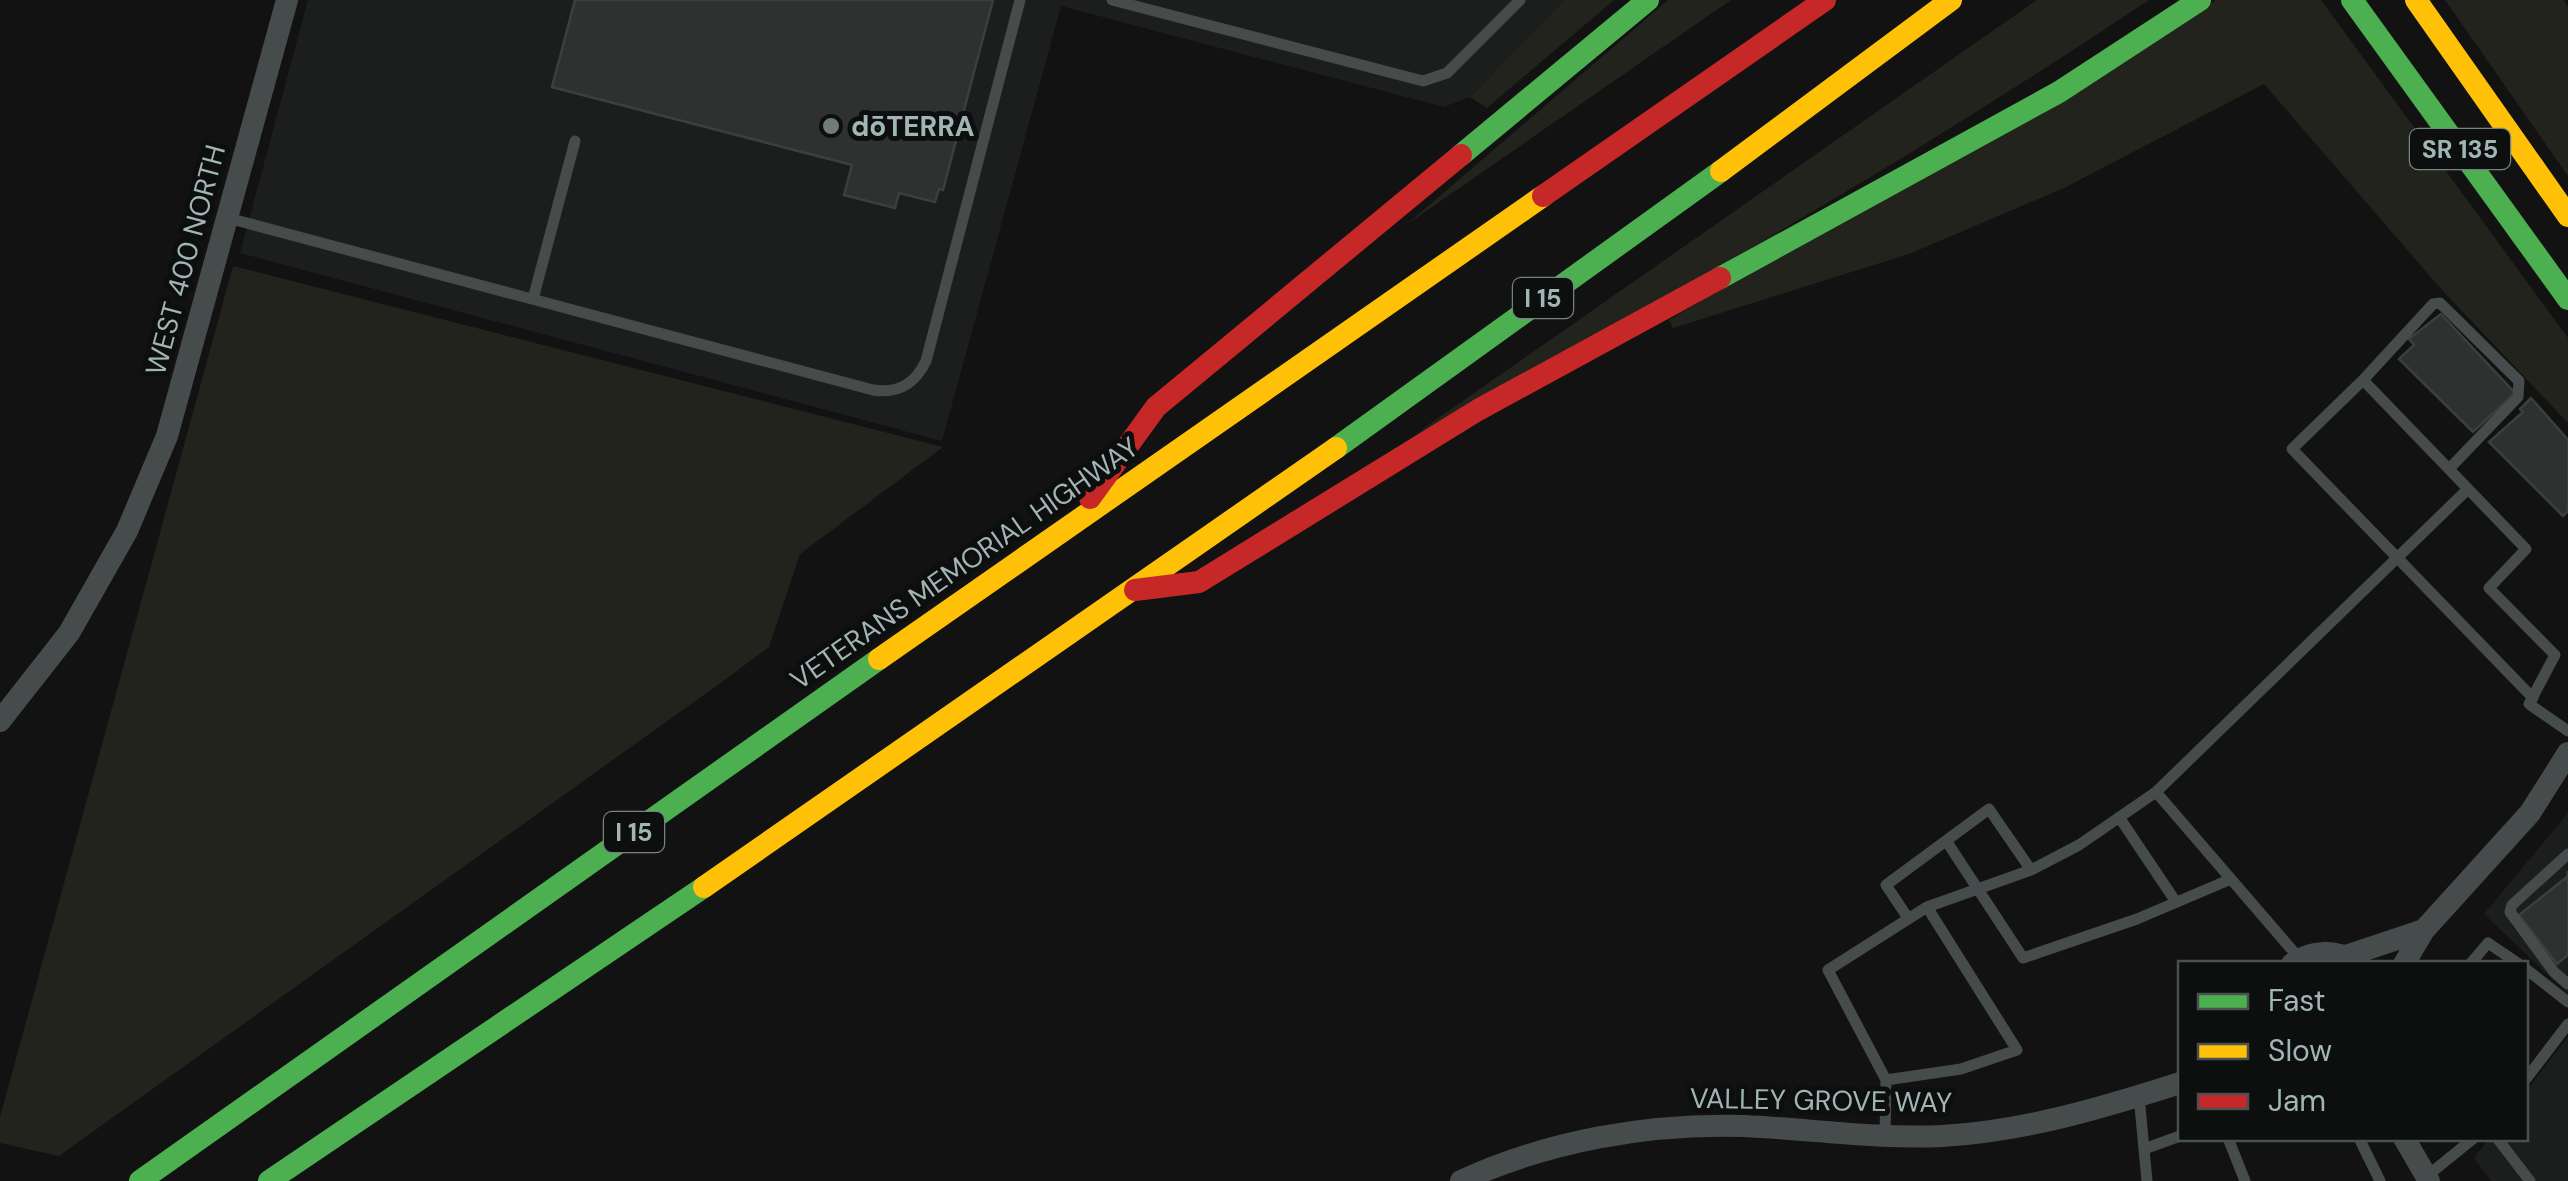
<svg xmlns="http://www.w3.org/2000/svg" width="2568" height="1181" viewBox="0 0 2568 1181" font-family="'DM Sans',sans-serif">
<rect width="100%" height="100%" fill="#121212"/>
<path fill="#1c1e1e" d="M 308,0 L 1564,0 L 1470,97 L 1444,107 L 1061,6 L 942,441 L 240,253 Z
M 2568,813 L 2568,994 L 2484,914 Z
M 2568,1037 L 2568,1181 L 2491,1181 L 2474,1158 L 2489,1139 L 2526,1138 L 2526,1091 Z"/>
<path fill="#21231c" d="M 1564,0 L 1614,0 L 1487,108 L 1470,97 Z
M 1668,0 L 1731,0 L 1406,225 Z
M 2037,0 L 2149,0 C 1914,157 1664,303 1414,435 Z
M 2216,0 L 2321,0 L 2568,338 L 2568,423 L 2441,289 L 2264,84 L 2064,188 L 1909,254 L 1673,328 L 1669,320 Z
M 2445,0 L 2564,0 L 2568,7 L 2568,176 Z
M 233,266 L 943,447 L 800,554 L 769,647 L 726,679 L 59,1156 L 0,1143 L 0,1117 Z"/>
<path fill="#2e3130" stroke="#3b3f3e" stroke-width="2.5" d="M 575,0 L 993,0 L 943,190 L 939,189 L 935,202 L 899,193 L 895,208 L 844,195 L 852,165 L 552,87 Z
M 2441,314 L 2515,393 L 2473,432 L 2399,359 L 2414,345 L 2409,339 Z
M 2531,398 L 2568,440 L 2568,511 L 2563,516 L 2489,442 L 2523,412 L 2520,409 Z
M 2568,871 L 2568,955 L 2557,964 L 2519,915 L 2567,877 Z"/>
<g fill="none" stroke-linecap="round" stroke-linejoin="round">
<path stroke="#464b4b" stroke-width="11" d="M 1112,0 L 1423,81 L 1447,73 L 1520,0
M 228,218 L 873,390 C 898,394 915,384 926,361 L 1020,0
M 533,299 L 575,141
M 2363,380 L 2433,304 L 2440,303 L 2519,381 L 2518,397 L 2449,469
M 2533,698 L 2292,449 L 2363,380 L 2526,549 L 2489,588 L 2555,655 L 2529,704 L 2568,731
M 2156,792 L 2299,958
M 2119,817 L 2176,902
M 1947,842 L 2023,958 L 2137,919 L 2231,879
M 2568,854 L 2512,905 L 2510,912 L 2554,972 L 2568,984
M 1908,918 L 1886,885 L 1989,809 L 2031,870
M 2470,964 L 2488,943 L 2519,964
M 2526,969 L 2568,1002
M 2526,1079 L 2568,1024
M 1886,1080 L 1961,1069 L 2017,1050 L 1927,907
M 2139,1096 L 2147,1181
M 1885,1137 L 1886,1080 L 1828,970 L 1927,907 L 2031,870 L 2079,845 L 2156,792 L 2468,489
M 2228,1138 L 2245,1181
M 2359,1138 L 2380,1181
M 2497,1138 L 2530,1181
M 2144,1149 L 2180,1136
M 2427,1176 L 2474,1138"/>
<path stroke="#464b4b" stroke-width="22" d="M 0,721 L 69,633 L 127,531 L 167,436 L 287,0
M 2346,956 L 2424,930
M 2292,964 C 2312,949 2336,950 2357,962
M 2404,964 L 2424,930 L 2530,813 L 2568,753
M 2404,1138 L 2429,1181
M 1461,1181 C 1548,1141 1648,1123 1744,1126 C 1810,1129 1875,1139 1942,1136 C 2025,1131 2102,1108 2180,1083"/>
<path stroke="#4caf50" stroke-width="22" d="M 2352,0 L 2568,299
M 1461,155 L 1648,0
M 1720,278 L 2059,92 L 2200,0
M 1336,448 L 1721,171
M 140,1181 L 879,659
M 269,1181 L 704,887"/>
<path stroke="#ffc107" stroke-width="22" d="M 2416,0 L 2568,216
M 1721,171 L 1951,0
M 879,659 L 1543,196
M 704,887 L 1336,448"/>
<path stroke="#c62828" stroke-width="22" d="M 1543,196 L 1825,0
M 1090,498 L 1156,407 L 1461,155
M 1135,590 L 1199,582 L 1478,410 L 1720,278"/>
</g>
<circle fill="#6f7c7b" stroke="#0d0e0e" stroke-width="4" cx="831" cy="126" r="10"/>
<g text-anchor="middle" stroke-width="10" stroke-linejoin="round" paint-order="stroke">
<g fill="#0d0e0e" stroke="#758382" stroke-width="2.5">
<rect x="2410" y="129" width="100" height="40" rx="8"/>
<rect x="1513" y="278" width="60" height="40" rx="8"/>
<rect x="604" y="812" width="60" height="40" rx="8"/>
</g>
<g font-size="25" font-weight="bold" fill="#a1b5b4">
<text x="2460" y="158">SR 135</text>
<text x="1543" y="307">I 15</text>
<text x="634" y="841">I 15</text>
</g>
<g font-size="28" font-weight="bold" fill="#a1b5b4" stroke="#0d0e0e" text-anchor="start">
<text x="851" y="136">dōTERRA</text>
</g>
<g font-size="28" fill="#a1b5b4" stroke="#0d0e0e">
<text transform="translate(185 260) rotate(-75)" y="10">WEST 400 NORTH</text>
<text transform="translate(964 563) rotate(-35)" y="10">VETERANS MEMORIAL HIGHWAY</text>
<text transform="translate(1821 1100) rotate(1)" y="10">VALLEY GROVE WAY</text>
</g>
</g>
<rect x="2178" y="961" width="350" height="180" fill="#0d0e0e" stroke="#485150" stroke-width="2.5"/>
<rect x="2198" y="994" width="50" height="15" fill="#4caf50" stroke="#485150" stroke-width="2.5"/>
<text x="2268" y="1011" font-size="30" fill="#a1b5b4">Fast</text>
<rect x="2198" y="1044" width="50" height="15" fill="#ffc107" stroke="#485150" stroke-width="2.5"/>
<text x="2268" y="1061" font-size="30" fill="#a1b5b4">Slow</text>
<rect x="2198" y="1094" width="50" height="15" fill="#c62828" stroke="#485150" stroke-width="2.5"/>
<text x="2268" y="1111" font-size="30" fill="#a1b5b4">Jam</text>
</svg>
